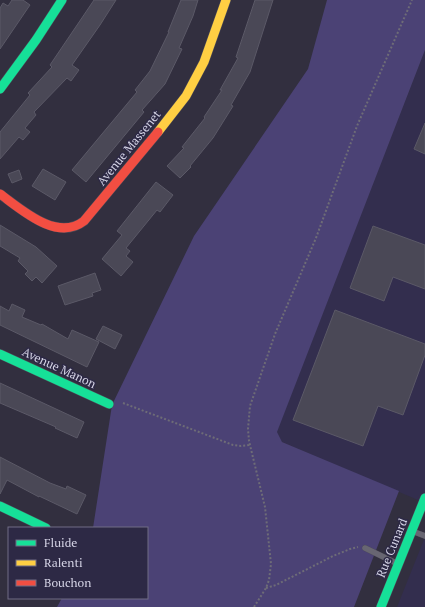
<svg xmlns="http://www.w3.org/2000/svg" width="425" height="607" viewBox="0 0 425 607" font-family="'PT Serif',serif">
<rect width="100%" height="100%" fill="#322f3f"/>
<path fill="#332e4e" d="M 425,50 L 425,503 L 282,442 L 275,436 Z
M 425,537 L 425,607 L 397,607 Z"/>
<path fill="#4b4275" d="M 327,0 L 425,0 L 425,50 L 277,432 L 282,442 L 399,491 L 354,607 L 57,607 L 62,598 L 147,598 L 147,528 L 93,528 L 112,405 L 194,236 L 308,69 Z"/>
<path fill="#4a4856" stroke="#5b5967" d="M 12,0 L 23,0 L 30,5 L 0,49 L 0,8 L 3,3 L 8,6 Z
M 94,0 L 116,0 L 100,25 L 72,65 L 79,70 L 71,81 L 67,78 L 34,112 L 36,115 L 25,128 L 30,132 L 23,140 L 19,137 L 0,159 L 0,132 L 30,95 L 28,93 L 52,67 L 50,65 Z
M 181,0 L 198,0 L 193,16 L 179,48 L 182,49 L 165,84 L 142,110 L 144,112 L 86,182 L 72,170 L 137,92 L 135,90 L 150,71 L 169,32 L 168,32 Z
M 255,0 L 273,0 L 250,72 L 231,105 L 233,106 L 213,138 L 190,166 L 191,167 L 180,178 L 167,166 L 184,148 L 182,147 L 205,118 L 204,117 L 222,90 L 220,90 L 238,58 L 236,57 Z
M 425,123 L 425,154 L 414,149 Z
M 43,169 L 66,182 L 55,200 L 32,186 Z
M 19,170 L 22,179 L 12,183 L 8,174 Z
M 156,182 L 173,195 L 160,212 L 157,210 L 126,248 L 130,251 L 126,256 L 133,262 L 121,276 L 102,259 L 122,235 L 117,231 Z
M 0,225 L 36,247 L 57,266 L 42,283 L 36,277 L 32,281 L 25,274 L 28,271 L 18,261 L 20,258 L 0,246 Z
M 373,226 L 425,245 L 425,289 L 393,277 L 384,301 L 350,288 Z
M 95,273 L 101,290 L 92,293 L 93,296 L 65,305 L 58,286 Z
M 12,304 L 25,310 L 22,317 L 41,325 L 42,324 L 68,339 L 72,330 L 99,342 L 87,367 L 0,325 L 0,306 L 9,311 Z
M 335,310 L 425,344 L 425,355 L 403,415 L 378,406 L 363,446 L 293,420 Z
M 103,326 L 122,335 L 115,349 L 96,339 Z
M 0,383 L 84,422 L 77,438 L 55,428 L 56,427 L 0,403 Z
M 0,457 L 50,483 L 66,489 L 67,486 L 86,495 L 77,514 L 39,496 L 39,497 L 7,480 L 0,494 Z"/>
<g fill="none" stroke-linecap="round" stroke-linejoin="round">
<g stroke="#4d4b58" stroke-width="6">
<path id="lane" d="M 412,531 L 425,536
M 365,548 L 398,564"/>
</g>
<g stroke="#4d4b58" stroke-width="10">
<path id="fast" d="M 0,89 L 36,40 L 62,0
M 0,354 L 109,404
M 0,506 L 46,528
M 381,607 L 425,498"/>
</g>
<g stroke="#4d4b58" stroke-width="10">
<path id="slow" d="M 158,132 L 186,96 L 204,62 L 226,0"/>
</g>
<g stroke="#4d4b58" stroke-width="10">
<path id="jam" d="M 0,194 C 22,210 57,242 84,221 L 158,132"/>
</g>
<path stroke="#6e6c77" stroke-width="2" stroke-dasharray="2 2" stroke-linecap="butt" d="M 123,403 L 233,445 L 241,446 L 250,445
M 266,588 L 276,585 L 333,556 L 350,549 L 358,547
M 254,607 L 266,588 L 269,580 L 271,564 L 265,507 L 249,441 L 248,429 L 250,406 L 275,334 L 316,238 L 357,126 L 412,0"/>
<use href="#lane" stroke="#686672" stroke-width="5.5"/>
<use href="#fast" stroke="#16e098" stroke-width="9"/>
<use href="#slow" stroke="#ffcf43" stroke-width="9"/>
<use href="#jam" stroke="#f24e42" stroke-width="9"/>
</g>
<g text-anchor="middle" stroke-width="3" stroke-linejoin="round" paint-order="stroke">
<g font-size="12" fill="#d4d3e5" stroke="#2d2945">
<text transform="translate(129 148) rotate(-51)" y="4">Avenue Massenet</text>
<text transform="translate(59 368) rotate(25)" y="4">Avenue Manon</text>
<text transform="translate(392 548) rotate(-68)" y="4">Rue Cunard</text>
</g>
</g>
<rect x="8" y="527" width="140" height="72" fill="#2d2945" stroke="#706d85"/>
<rect x="16" y="540" width="20" height="6" fill="#16e098" stroke="#706d85"/>
<text x="44" y="547" font-size="12" fill="#d4d3e5">Fluide</text>
<rect x="16" y="560" width="20" height="6" fill="#ffcf43" stroke="#706d85"/>
<text x="44" y="567" font-size="12" fill="#d4d3e5">Ralenti</text>
<rect x="16" y="580" width="20" height="6" fill="#f24e42" stroke="#706d85"/>
<text x="44" y="587" font-size="12" fill="#d4d3e5">Bouchon</text>
</svg>
